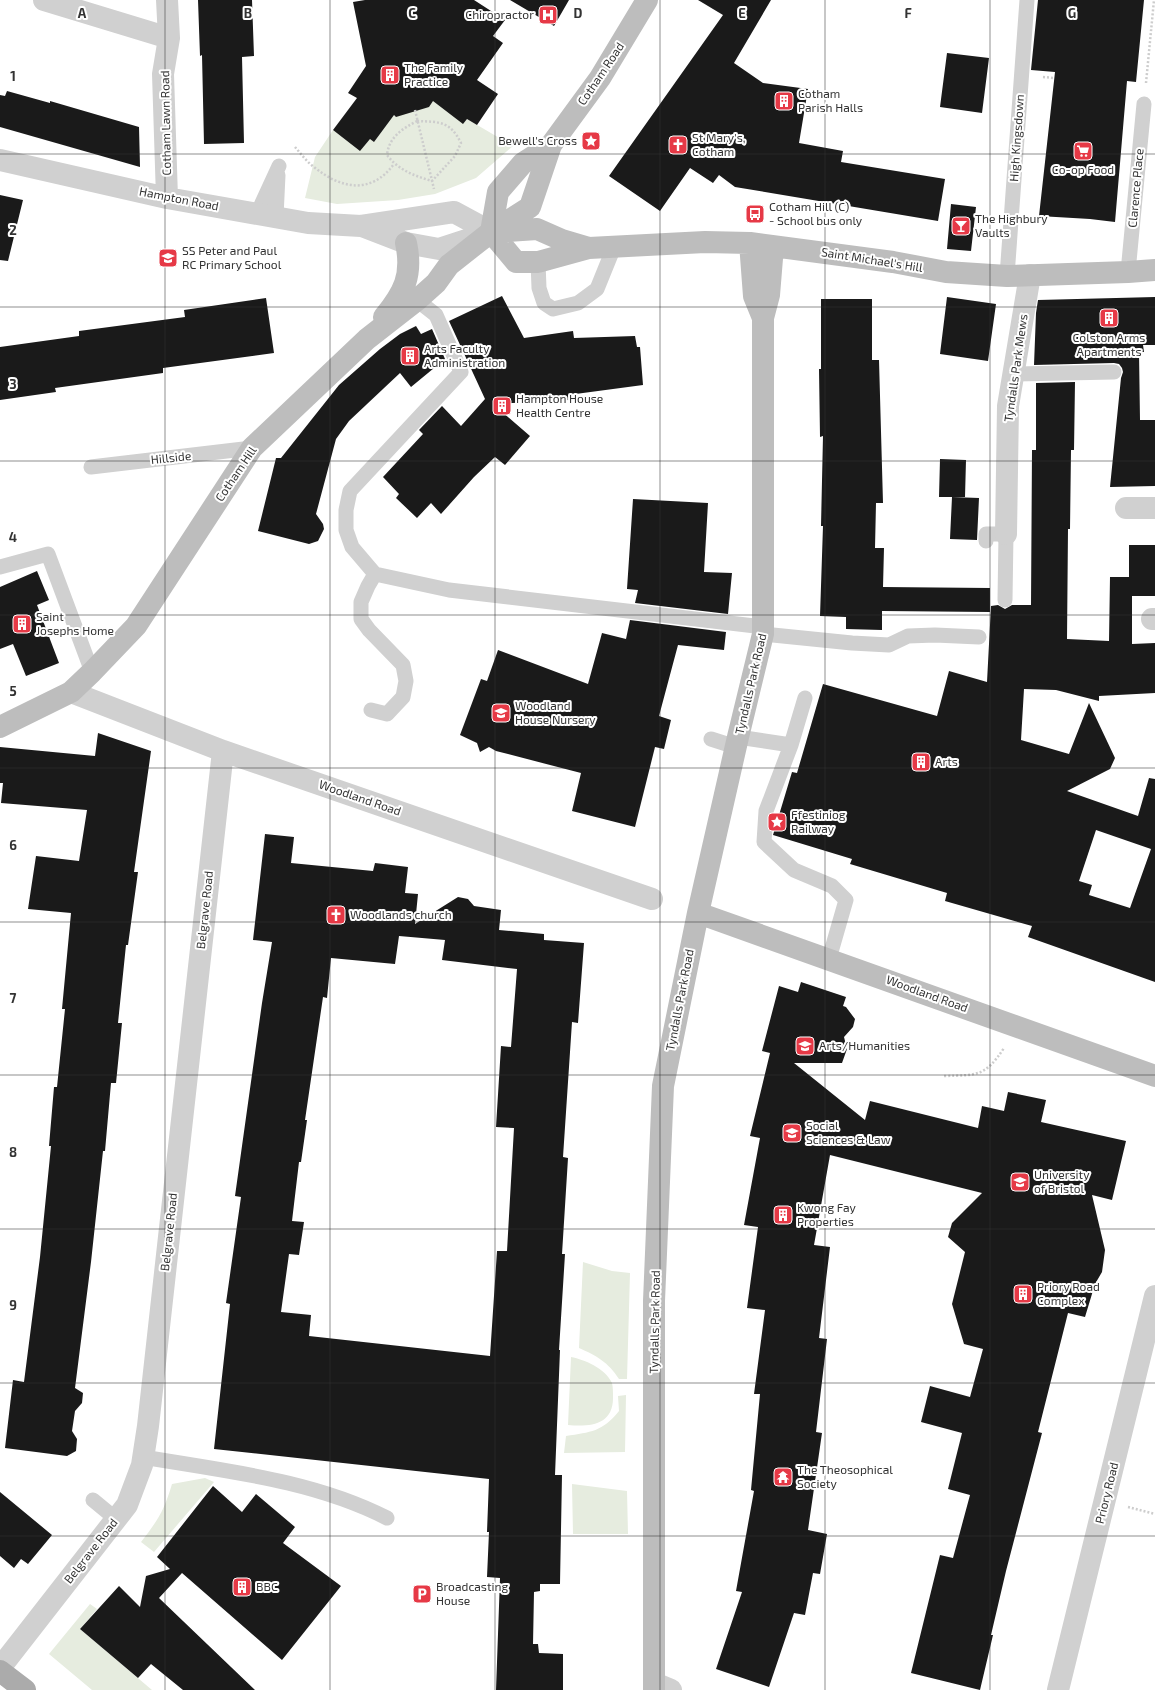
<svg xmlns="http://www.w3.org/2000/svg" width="1155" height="1690" viewBox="0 0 1155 1690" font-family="'Exo 2',sans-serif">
<rect width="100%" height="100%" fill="#fff"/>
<path fill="#e6ecdf" d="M 436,97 L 463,123 L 467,119 L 513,146 L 476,178 L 435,194 L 398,200 L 337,204 L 305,198 L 315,157 L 333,130 L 360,150 L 370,139 L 374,141 L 384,128 L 389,111 L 395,116 Z
M 583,1262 L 612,1271 L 630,1273 L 627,1379 L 619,1379 C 608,1362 597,1356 579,1348 Z
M 571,1357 C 585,1360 605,1368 612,1383 C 613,1387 613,1393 613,1398 C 613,1425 590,1427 568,1425 Z
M 626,1395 L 625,1452 L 564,1453 L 566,1436 C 591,1432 602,1432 619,1411 L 618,1396 Z
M 205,1478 L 214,1482 L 154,1552 L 141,1542 C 158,1520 164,1511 172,1484 Z
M 572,1484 L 627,1491 L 628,1534 L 573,1534 Z
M 90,1604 L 97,1609 L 80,1629 L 152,1690 L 92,1690 L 49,1654 Z"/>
<path fill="#1a1a1a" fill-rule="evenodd" d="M 198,0 L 252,0 L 254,56 L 242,57 L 244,143 L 204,144 L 202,55 L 200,56 Z
M 365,0 L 474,0 L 505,20 L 493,36 L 503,43 L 477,80 L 498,94 L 477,125 L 467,119 L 463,124 L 433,101 L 429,107 L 396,117 L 394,115 L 374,142 L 370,139 L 360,151 L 333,130 L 357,98 L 348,93 L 366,66 L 353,2 Z
M 510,0 L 569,0 L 554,26 Z
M 698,0 L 771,0 L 734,63 L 763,83 L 808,89 L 799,143 L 843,151 L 841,162 L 945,179 L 938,221 L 735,187 L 719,175 L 713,183 L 690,168 L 660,211 L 609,176 L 723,15 Z
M 1038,0 L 1144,0 L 1136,82 L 1127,81 L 1115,222 L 1090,219 L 1039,216 L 1055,72 L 1031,70 Z
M 947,53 L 989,58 L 982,113 L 940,107 Z
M 7,91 L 50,103 L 50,101 L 139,127 L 140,167 L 0,127 L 0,95 L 5,96 Z
M 0,195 L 23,200 L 8,261 L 0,260 Z
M 951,204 L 976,207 L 971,251 L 947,249 Z
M 502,296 L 524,338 L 573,331 L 574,338 L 635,336 L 637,347 L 640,347 L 643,385 L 568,395 L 569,400 L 493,404 L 530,436 L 505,465 L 495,457 L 474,477 L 441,514 L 431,503 L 417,518 L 396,498 L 399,494 L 383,477 L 423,434 L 419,430 L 442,406 L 461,426 L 485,399 L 449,321 Z
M 947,297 L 996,304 L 988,361 L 940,354 Z
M 1155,297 L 1155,345 L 1143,345 L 1144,352 L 1139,352 L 1140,420 L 1155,420 L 1155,486 L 1110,487 L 1121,378 L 1123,372 L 1122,368 L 1119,364 L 1114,363 L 1034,365 L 1036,313 L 1038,300 Z
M 266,298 L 274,353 L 163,368 L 163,373 L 55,388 L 56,392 L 0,400 L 0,347 L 79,336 L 79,331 L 185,317 L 184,310 Z
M 821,299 L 872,299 L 872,360 L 879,360 L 883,503 L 876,503 L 875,548 L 884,548 L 883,587 L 990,588 L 990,612 L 882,611 L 882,630 L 846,629 L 846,617 L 820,616 L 823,526 L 821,526 L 823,436 L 820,437 L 819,369 L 821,369 Z
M 416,326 L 421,334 L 432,329 L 445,359 L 411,387 L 400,373 L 349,421 L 336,439 L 316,514 L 323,524 L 324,529 L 318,541 L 309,544 L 258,531 L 276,458 L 281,458 L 339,385 L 380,349 L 400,334 Z
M 1075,382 L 1074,450 L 1071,450 L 1070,529 L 1068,529 L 1067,639 L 1109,641 L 1110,577 L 1129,577 L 1129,545 L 1155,545 L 1155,596 L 1132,596 L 1132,644 L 1155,643 L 1155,693 L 1099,696 L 1099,701 L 1056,690 L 1024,689 L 1021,740 L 1069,754 L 1089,703 L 1115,758 L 1110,769 L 1067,791 L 1138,816 L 1149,778 L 1155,779 L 1155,982 L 1028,937 L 1032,926 L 945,901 L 947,893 L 850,864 L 852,859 L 773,835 L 792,772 L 797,773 L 823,684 L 937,716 L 949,671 L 987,682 L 991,606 L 998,605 L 1005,609 L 1012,605 L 1031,605 L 1032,450 L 1036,450 L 1036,383 ZM 1096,830 L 1151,849 L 1130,908 L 1089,895 L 1092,885 L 1079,881 Z
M 940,459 L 966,460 L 965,497 L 939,497 Z
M 952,497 L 979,498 L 977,540 L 950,539 Z
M 633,499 L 708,503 L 704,572 L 732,573 L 728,614 L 635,603 L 638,590 L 627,589 Z
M 37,571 L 49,600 L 37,605 L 59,663 L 26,676 L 13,644 L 0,649 L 0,587 Z
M 630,620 L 726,632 L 724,650 L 678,645 L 659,716 L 671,720 L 664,749 L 655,747 L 635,827 L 572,811 L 581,773 L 496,751 L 489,747 L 480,752 L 477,743 L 460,735 L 481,679 L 487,681 L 498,650 L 588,684 L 602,633 L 626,639 Z
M 98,733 L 151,751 L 134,872 L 138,872 L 128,945 L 126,945 L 118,1023 L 122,1023 L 116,1083 L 111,1083 L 105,1151 L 103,1151 L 91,1262 L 75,1388 L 83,1393 L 82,1403 L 75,1411 L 72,1431 L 77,1439 L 76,1451 L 67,1456 L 5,1448 L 13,1380 L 24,1382 L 40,1257 L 51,1146 L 49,1146 L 54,1087 L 57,1087 L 65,1009 L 62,1009 L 71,913 L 28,909 L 36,856 L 79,861 L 87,810 L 1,803 L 3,783 L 0,783 L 0,747 L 95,756 Z
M 265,834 L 294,837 L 291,863 L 373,871 L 375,863 L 408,867 L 405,893 L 418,894 L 415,924 L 458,897 L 468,899 L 474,906 L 501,910 L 499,930 L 544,934 L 544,940 L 584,943 L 578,1023 L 572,1022 L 563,1157 L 568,1158 L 562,1254 L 565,1254 L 559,1350 L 560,1350 L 555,1475 L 562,1475 L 560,1584 L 540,1584 L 540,1591 L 534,1592 L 533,1644 L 538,1644 L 539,1653 L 563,1654 L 563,1690 L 496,1690 L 500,1578 L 487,1577 L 489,1532 L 487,1532 L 489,1479 L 214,1449 L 230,1304 L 226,1303 L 241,1197 L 235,1196 L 262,1003 L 272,942 L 253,940 ZM 399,936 L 445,940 L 442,960 L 517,969 L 511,1047 L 501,1046 L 496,1127 L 514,1128 L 507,1251 L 497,1251 L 490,1356 L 309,1336 L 311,1315 L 281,1312 L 289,1254 L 299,1255 L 304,1222 L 292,1221 L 299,1162 L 301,1162 L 307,1120 L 305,1120 L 323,997 L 327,998 L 331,958 L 395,964 Z
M 801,982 L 846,997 L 843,1006 L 846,1007 L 855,1019 L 853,1027 L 844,1037 L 847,1049 L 842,1063 L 794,1063 L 865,1120 L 870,1101 L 978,1128 L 982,1106 L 1004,1111 L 1008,1092 L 1046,1100 L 1041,1122 L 1126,1141 L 1112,1200 L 1092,1195 L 1105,1250 L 1102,1272 L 1095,1284 L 1085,1317 L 1068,1313 L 1038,1432 L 1042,1433 L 1006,1571 L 991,1635 L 993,1635 L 980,1690 L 911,1673 L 940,1555 L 953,1558 L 970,1495 L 948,1489 L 962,1433 L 921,1422 L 930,1386 L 970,1397 L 983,1349 L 964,1344 L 952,1304 L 965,1252 L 948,1237 L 952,1223 L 982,1193 L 830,1155 L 814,1245 L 830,1247 L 819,1338 L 827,1339 L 816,1432 L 822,1433 L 808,1530 L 827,1534 L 820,1574 L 813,1573 L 805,1615 L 794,1613 L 769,1687 L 716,1669 L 742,1592 L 736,1591 L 754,1491 L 751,1490 L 760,1394 L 754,1394 L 765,1310 L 747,1308 L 758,1227 L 744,1225 L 760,1138 L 750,1136 L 770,1053 L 762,1051 L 779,986 L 798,992 Z
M 213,1486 L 242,1512 L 256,1494 L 295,1527 L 283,1543 L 341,1586 L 282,1660 L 182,1573 L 159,1598 L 255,1690 L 183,1690 L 151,1664 L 138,1678 L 80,1629 L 119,1586 L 140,1607 L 146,1576 L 170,1569 L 157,1557 Z
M 0,1492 L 52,1535 L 28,1564 L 21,1559 L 14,1568 L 0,1556 Z"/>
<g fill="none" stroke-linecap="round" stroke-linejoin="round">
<path stroke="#cdcdcd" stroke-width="2.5" stroke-dasharray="2 2" stroke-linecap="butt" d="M 1043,77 L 1054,78
M 1146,83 L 1154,0
M 415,110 L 434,189
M 417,121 C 440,122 450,121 461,143 L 455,156 L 432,181 C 415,176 398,170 387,155 C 389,137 402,129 417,121 Z
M 295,147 C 301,154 307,162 314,167 C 341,189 371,195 394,164
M 944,1076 C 977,1075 985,1077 1004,1048
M 1128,1507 L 1155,1514"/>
<path stroke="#d0d0d0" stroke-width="15" d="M 257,214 L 279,166
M 276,217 L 278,175
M 538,262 L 539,288 L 544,303 L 553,309 L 578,303 L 597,289 L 614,247
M 1128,272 L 1144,104
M 1007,276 L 1027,0
M 417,300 L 436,315 L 461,372 L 350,491 L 346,510 L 346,530 L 352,547 L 375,574 L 449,590 L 764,627
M 1014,374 L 1114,372
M 91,467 L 252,448
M 986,541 L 986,534 L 1006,534 L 1005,600
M 0,567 L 48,554 L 92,672
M 763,634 L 852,643 L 889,645 L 908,636 L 935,635 L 979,637
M 805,698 L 791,745 L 766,811 L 764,842 L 794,870 L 832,886 L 846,900 L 829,959
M 371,710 L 387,714 L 403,697 L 406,681 L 403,665 L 369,630 L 361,619 L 361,602 L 368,586 L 375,574
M 738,737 L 791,745
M 711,739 L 736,747
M 143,1457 C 225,1471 313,1480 387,1518
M 93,1500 L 116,1519"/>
<path stroke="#d0d0d0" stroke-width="22" d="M 44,0 L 169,38
M 0,160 L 167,198 L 308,223 L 361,226 L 454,212 L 491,232
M 167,198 L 163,74 L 169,38 L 167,0
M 362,226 L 406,243 L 439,249 L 488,233
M 1126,508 L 1155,508
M 1006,534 L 1008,406 L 1030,275
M 1152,619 L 1155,619
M 71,692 L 223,751 L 652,899
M 0,1668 L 127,1505 L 142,1465 L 148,1426 L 223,751
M 654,1683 L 671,1690
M 1058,1690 L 1155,1296"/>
<path stroke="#bdbdbd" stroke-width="22" d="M 491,232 L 516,262 L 538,262 L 589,248 L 705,242 L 750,243 L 893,262 L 946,272 L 1007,276 L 1128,272 L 1155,270
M 491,232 L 498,192 L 523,163 L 551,145
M 494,232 L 537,229 L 562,240 L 589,248
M 750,243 L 754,296 L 763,318
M 384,317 C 404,293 413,275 406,243
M 0,727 L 71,692 L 92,672 L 136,626 L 252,448 L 367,339 L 417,300 L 436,283 L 449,265 L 491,232 L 530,207 L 551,145 L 600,78 L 647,0
M 698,913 L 1155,1076
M 654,1690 L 654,1301 L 663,1086 L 698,913 L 738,737 L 763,634 L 763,318 L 769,295 L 773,246"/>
<path stroke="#ababab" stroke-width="22" d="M 0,1671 L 25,1690"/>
</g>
<path fill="none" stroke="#333" stroke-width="1" stroke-opacity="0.55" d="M 165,0 L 165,1690M 330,0 L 330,1690M 495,0 L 495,1690M 660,0 L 660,1690M 825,0 L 825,1690M 990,0 L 990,1690M 0,154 L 1155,154M 0,307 L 1155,307M 0,461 L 1155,461M 0,615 L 1155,615M 0,768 L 1155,768M 0,922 L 1155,922M 0,1075 L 1155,1075M 0,1229 L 1155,1229M 0,1383 L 1155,1383M 0,1536 L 1155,1536"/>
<defs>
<g id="hospital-square" transform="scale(1)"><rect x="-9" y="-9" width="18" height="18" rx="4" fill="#e63946" stroke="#fff"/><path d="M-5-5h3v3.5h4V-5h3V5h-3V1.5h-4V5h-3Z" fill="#fff"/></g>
<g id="building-square" transform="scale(1)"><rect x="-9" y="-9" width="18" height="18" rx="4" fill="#e63946" stroke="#fff"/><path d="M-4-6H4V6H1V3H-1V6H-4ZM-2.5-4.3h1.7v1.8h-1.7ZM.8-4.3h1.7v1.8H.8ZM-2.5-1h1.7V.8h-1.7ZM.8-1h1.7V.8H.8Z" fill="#fff"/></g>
<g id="sight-square" transform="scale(1)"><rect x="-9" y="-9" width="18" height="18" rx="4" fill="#e63946" stroke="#fff"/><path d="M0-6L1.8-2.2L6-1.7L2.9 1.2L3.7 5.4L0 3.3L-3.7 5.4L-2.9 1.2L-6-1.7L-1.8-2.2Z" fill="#fff"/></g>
<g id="church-square" transform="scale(1)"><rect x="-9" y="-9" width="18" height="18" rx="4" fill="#e63946" stroke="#fff"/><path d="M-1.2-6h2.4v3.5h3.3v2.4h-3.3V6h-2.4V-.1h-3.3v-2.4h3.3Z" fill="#fff"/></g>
<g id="supermarket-square" transform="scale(1)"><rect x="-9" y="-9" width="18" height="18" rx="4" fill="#e63946" stroke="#fff"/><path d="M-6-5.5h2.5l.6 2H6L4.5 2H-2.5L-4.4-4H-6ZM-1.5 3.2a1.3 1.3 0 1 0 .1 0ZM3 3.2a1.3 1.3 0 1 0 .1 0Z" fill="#fff"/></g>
<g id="bus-square" transform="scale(1)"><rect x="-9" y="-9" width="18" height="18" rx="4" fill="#e63946" stroke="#fff"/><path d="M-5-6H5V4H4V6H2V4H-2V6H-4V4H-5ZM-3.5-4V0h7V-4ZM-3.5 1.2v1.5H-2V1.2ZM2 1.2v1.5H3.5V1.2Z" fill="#fff"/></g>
<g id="bar-square" transform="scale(1)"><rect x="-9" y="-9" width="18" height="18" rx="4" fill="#e63946" stroke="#fff"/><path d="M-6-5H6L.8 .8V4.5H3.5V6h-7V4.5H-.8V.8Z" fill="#fff"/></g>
<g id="school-square" transform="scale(1)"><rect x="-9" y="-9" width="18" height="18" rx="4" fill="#e63946" stroke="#fff"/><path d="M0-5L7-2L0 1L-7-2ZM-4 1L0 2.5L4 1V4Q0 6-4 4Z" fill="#fff"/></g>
<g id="university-square" transform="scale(1)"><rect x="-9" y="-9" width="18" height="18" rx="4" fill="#e63946" stroke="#fff"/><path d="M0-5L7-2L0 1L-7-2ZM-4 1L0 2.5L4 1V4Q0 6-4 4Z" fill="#fff"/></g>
<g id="temple-square" transform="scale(1)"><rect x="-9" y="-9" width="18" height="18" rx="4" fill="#e63946" stroke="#fff"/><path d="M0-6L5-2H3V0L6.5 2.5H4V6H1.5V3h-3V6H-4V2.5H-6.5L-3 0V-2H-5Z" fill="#fff"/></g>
<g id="parking-square" transform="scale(1)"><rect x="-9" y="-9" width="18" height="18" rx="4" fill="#e63946" stroke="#fff"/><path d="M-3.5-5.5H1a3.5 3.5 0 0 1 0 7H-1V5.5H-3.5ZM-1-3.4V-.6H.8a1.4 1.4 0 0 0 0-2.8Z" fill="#fff"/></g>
</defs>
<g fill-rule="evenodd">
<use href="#hospital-square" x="548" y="15"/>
<use href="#building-square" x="390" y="75"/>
<use href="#building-square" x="784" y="101"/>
<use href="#sight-square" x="591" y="141"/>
<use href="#church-square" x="678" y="145"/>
<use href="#supermarket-square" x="1083" y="151"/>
<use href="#bus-square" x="755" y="214"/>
<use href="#bar-square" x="961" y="226"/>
<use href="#school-square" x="168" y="258"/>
<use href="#building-square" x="1109" y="318"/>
<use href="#building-square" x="410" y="356"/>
<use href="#building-square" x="502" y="406"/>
<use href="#building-square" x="22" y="624"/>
<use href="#school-square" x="501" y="713"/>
<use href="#building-square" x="921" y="762"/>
<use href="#sight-square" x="777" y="822"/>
<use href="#church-square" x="336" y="915"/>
<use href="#university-square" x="805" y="1046"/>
<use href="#university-square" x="792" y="1133"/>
<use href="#university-square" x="1020" y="1182"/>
<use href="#building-square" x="783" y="1215"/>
<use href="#building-square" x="1023" y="1294"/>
<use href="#temple-square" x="783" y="1477"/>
<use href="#building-square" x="242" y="1587"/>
<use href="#parking-square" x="422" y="1594"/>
</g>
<g text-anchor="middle" stroke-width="4" stroke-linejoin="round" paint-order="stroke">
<g font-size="12" fill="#333" stroke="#fff" text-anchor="start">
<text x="534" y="19" text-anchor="end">Chiropractor</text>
<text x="404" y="72">The Family<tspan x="404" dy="14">Practice</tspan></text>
<text x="798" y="98">Cotham<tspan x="798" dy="14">Parish Halls</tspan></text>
<text x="692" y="142">St Mary's,<tspan x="692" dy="14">Cotham</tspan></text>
<text x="577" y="145" text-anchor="end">Bewell's Cross</text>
<text x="1083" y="174" text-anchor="middle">Co-op Food</text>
<text x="769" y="211">Cotham Hill (C)<tspan x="769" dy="14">- School bus only</tspan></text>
<text x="975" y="223">The Highbury<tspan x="975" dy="14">Vaults</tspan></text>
<text x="182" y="255">SS Peter and Paul<tspan x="182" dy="14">RC Primary School</tspan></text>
<text x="1109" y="342" text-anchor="middle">Colston Arms<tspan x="1109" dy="14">Apartments</tspan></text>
<text x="424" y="353">Arts Faculty<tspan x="424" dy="14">Administration</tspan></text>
<text x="516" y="403">Hampton House<tspan x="516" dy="14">Health Centre</tspan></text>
<text x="36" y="621">Saint<tspan x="36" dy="14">Josephs Home</tspan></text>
<text x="515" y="710">Woodland<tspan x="515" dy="14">House Nursery</tspan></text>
<text x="935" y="766">Arts</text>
<text x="791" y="819">Ffestiniog<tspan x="791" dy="14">Railway</tspan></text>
<text x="350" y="919">Woodlands church</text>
<text x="819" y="1050">Arts/Humanities</text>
<text x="806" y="1130">Social<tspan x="806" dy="14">Sciences &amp; Law</tspan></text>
<text x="1034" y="1179">University<tspan x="1034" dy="14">of Bristol</tspan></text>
<text x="797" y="1212">Kwong Fay<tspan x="797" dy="14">Properties</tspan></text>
<text x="1037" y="1291">Priory Road<tspan x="1037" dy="14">Complex</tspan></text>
<text x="797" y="1474">The Theosophical<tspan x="797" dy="14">Society</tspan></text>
<text x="256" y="1591">BBC</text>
<text x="436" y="1591">Broadcasting<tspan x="436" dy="14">House</tspan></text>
</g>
<g font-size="12" fill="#333" stroke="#fff">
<text transform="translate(601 74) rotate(-56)" y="4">Cotham Road</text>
<text transform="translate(166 123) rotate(-91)" y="4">Cotham Lawn Road</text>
<text transform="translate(1017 138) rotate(-86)" y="4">High Kingsdown</text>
<text transform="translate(1136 188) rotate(-85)" y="4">Clarence Place</text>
<text transform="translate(179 199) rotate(11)" y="4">Hampton Road</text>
<text transform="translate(872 260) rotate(9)" y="4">Saint Michael's Hill</text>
<text transform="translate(1016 368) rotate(-82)" y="4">Tyndalls Park Mews</text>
<text transform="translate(171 458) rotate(-6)" y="4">Hillside</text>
<text transform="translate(236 474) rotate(-56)" y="4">Cotham Hill</text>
<text transform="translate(751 684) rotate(-77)" y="4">Tyndalls Park Road</text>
<text transform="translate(360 798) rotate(19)" y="4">Woodland Road</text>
<text transform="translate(205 910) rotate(-84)" y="4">Belgrave Road</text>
<text transform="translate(927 994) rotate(20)" y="4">Woodland Road</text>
<text transform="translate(680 1000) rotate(-79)" y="4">Tyndalls Park Road</text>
<text transform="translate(169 1232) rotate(-84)" y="4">Belgrave Road</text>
<text transform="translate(655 1322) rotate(-89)" y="4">Tyndalls Park Road</text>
<text transform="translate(1107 1493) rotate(-76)" y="4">Priory Road</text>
<text transform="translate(91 1551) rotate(-52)" y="4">Belgrave Road</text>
</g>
</g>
<g font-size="13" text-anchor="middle" font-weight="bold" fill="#333" stroke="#fff" stroke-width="4" stroke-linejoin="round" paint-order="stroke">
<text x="82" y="18">A</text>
<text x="248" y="18">B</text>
<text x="412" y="18">C</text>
<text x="578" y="18">D</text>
<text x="742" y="18">E</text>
<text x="908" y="18">F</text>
<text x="1072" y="18">G</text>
<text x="13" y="81">1</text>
<text x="13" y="235">2</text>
<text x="13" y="389">3</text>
<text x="13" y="542">4</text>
<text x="13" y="696">5</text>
<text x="13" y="850">6</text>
<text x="13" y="1003">7</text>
<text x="13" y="1157">8</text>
<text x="13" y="1310">9</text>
</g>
</svg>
